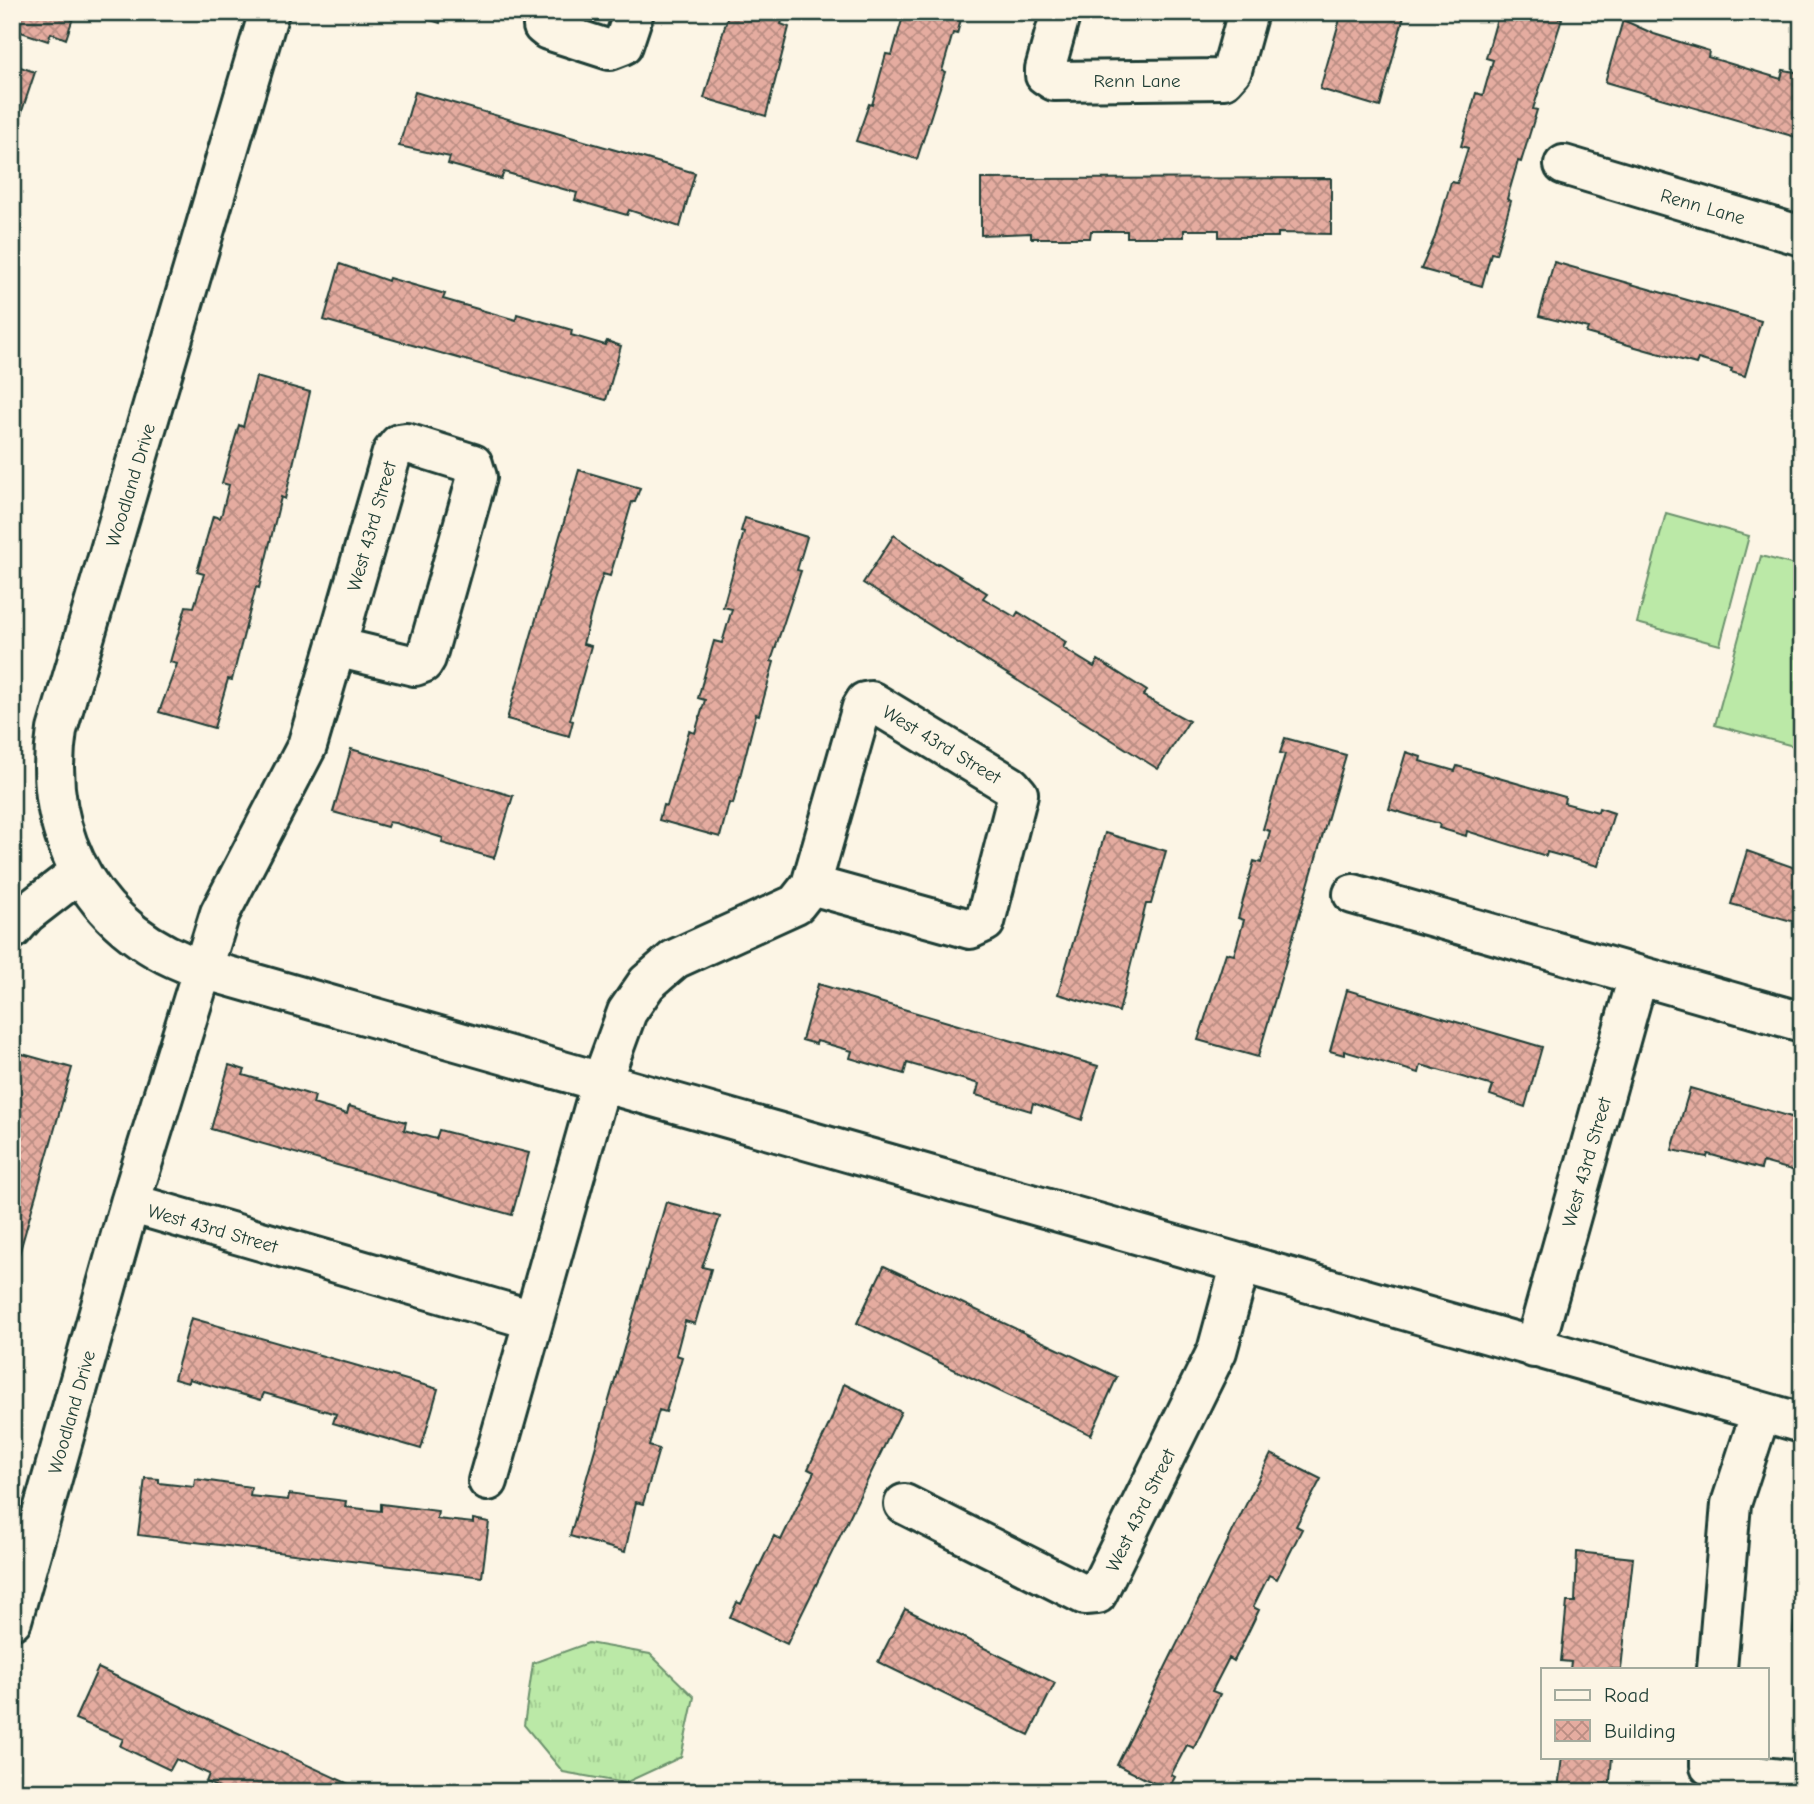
<svg xmlns="http://www.w3.org/2000/svg" width="1814" height="1804" viewBox="0 0 1814 1804" font-family="'Comic Neue',sans-serif">
<defs>
<pattern id="grass-tufts" width="24" height="20" patternUnits="userSpaceOnUse" patternTransform="scale(1.75)"><rect width="24" height="20" fill="#bbe9a7"/><path d="M3 7l-1-3M5 7V3M7 7l1-3M15 17l-1-3M17 17v-4M19 17l1-3" fill="none" stroke="#a0c990"/></pattern>
<pattern id="building-cross-hatch" width="8" height="8" patternUnits="userSpaceOnUse" patternTransform="scale(1.75)"><rect width="8" height="8" fill="#e5aca0"/><path d="M0 0l8 8M0 8l8-8" fill="none" stroke="#b98d83"/></pattern>
</defs>
<rect width="100%" height="100%" fill="#fcf5e5"/>
<filter id="ink" filterUnits="userSpaceOnUse"><feTurbulence type="fractalNoise" baseFrequency=".0143" numOctaves="2"/><feDisplacementMap in="SourceGraphic" scale="14" xChannelSelector="R" yChannelSelector="G"/><feConvolveMatrix kernelMatrix="1 2 1 2 8 2 1 2 1" color-interpolation-filters="sRGB"/></filter>
<g filter="url(#ink)">
<path fill="url(#grass-tufts)" stroke="#6d936e" stroke-width="2" d="M 588,1643 L 650,1654 L 694,1697 L 681,1757 L 625,1783 L 563,1772 L 524,1725 L 533,1663 Z"/>
<path fill="#bbe9a7" stroke="#6d936e" stroke-width="2" d="M 1666,513 L 1749,536 L 1720,645 L 1637,623 Z
M 1761,556 L 1802,567 L 1802,732 L 1797,747 L 1715,725 Z"/>
<path fill="url(#building-cross-hatch)" stroke="#1f3d34" stroke-width="2" d="M 12,12 L 75,12 L 66,39 L 51,33 L 48,41 L 12,29 Z
M 405,12 L 443,12 L 440,23 Z
M 729,12 L 785,12 L 781,24 L 789,27 L 766,116 L 704,98 Z
M 898,12 L 963,12 L 957,34 L 953,33 L 942,71 L 945,72 L 917,159 L 856,141 L 869,104 L 872,105 L 886,54 L 892,55 L 902,20 L 896,18 Z
M 1342,12 L 1405,12 L 1380,107 L 1320,89 Z
M 1499,12 L 1560,12 L 1559,18 L 1562,19 L 1533,109 L 1537,110 L 1521,162 L 1518,161 L 1507,199 L 1511,201 L 1496,254 L 1491,253 L 1482,286 L 1421,269 L 1435,237 L 1451,182 L 1457,183 L 1468,148 L 1461,146 L 1476,93 L 1483,95 L 1493,60 L 1486,58 Z
M 1623,20 L 1654,34 L 1709,51 L 1708,57 L 1781,79 L 1783,70 L 1802,73 L 1799,138 L 1605,82 Z
M 12,64 L 35,72 L 12,141 Z
M 415,92 L 695,173 L 680,227 L 629,210 L 627,215 L 575,200 L 577,193 L 504,172 L 501,179 L 448,164 L 450,157 L 399,146 Z
M 1331,178 L 1331,234 L 1278,233 L 1278,237 L 1219,237 L 1219,230 L 1184,230 L 1184,237 L 1127,237 L 1127,231 L 1091,231 L 1090,238 L 1031,238 L 1031,233 L 981,235 L 981,179 Z
M 12,210 L 19,213 L 12,231 Z
M 1554,262 L 1761,321 L 1745,376 L 1731,372 L 1732,369 L 1698,359 L 1696,364 L 1586,333 L 1588,328 L 1539,316 Z
M 340,264 L 388,281 L 389,278 L 445,294 L 443,299 L 516,320 L 517,314 L 572,330 L 571,335 L 605,345 L 607,341 L 621,346 L 606,400 L 324,320 Z
M 256,377 L 310,392 L 285,499 L 281,497 L 259,588 L 256,587 L 232,680 L 228,679 L 214,728 L 159,712 L 177,664 L 170,662 L 186,606 L 194,607 L 204,574 L 197,572 L 213,516 L 220,518 L 222,513 L 229,485 L 222,483 L 239,425 L 243,427 Z
M 579,470 L 640,488 L 635,502 L 632,502 L 610,576 L 603,574 L 594,602 L 583,644 L 591,646 L 570,720 L 573,721 L 569,736 L 507,719 Z
M 745,518 L 807,537 L 797,570 L 801,571 L 771,661 L 774,662 L 759,715 L 756,714 L 733,804 L 729,803 L 720,837 L 659,820 L 663,805 L 667,806 L 689,731 L 695,733 L 705,700 L 698,698 L 714,641 L 722,643 L 732,609 L 723,607 L 744,532 L 741,531 Z
M 894,535 L 937,565 L 938,563 L 987,593 L 983,598 L 1015,617 L 1018,612 L 1066,642 L 1063,648 L 1094,667 L 1098,660 L 1147,691 L 1143,696 L 1189,721 L 1158,769 L 863,583 Z
M 1285,738 L 1346,755 L 1258,1057 L 1198,1040 L 1226,953 L 1234,955 L 1244,920 L 1238,918 L 1254,861 L 1261,863 L 1270,831 L 1263,829 L 1285,754 L 1280,753 Z
M 351,749 L 513,796 L 494,858 L 442,843 L 443,838 L 395,823 L 389,822 L 387,827 L 333,812 Z
M 1406,752 L 1421,757 L 1420,761 L 1455,771 L 1457,766 L 1565,797 L 1564,803 L 1598,812 L 1599,808 L 1614,813 L 1598,866 L 1547,852 L 1546,856 L 1467,831 L 1466,836 L 1439,828 L 1440,824 L 1389,809 Z
M 1105,833 L 1166,851 L 1151,904 L 1146,904 L 1119,1012 L 1058,994 Z
M 1747,851 L 1795,868 L 1796,863 L 1802,865 L 1802,924 L 1731,904 Z
M 818,984 L 1098,1066 L 1082,1120 L 1033,1103 L 1031,1111 L 976,1095 L 979,1084 L 935,1071 L 907,1063 L 904,1074 L 850,1058 L 852,1051 L 817,1041 L 816,1044 L 802,1040 Z
M 1347,990 L 1542,1047 L 1525,1107 L 1490,1095 L 1493,1086 L 1421,1065 L 1419,1073 L 1344,1051 L 1344,1055 L 1330,1051 Z
M 19,1053 L 72,1068 L 12,1279 L 12,1087 Z
M 229,1065 L 245,1070 L 243,1075 L 315,1096 L 313,1104 L 347,1114 L 349,1106 L 406,1122 L 404,1130 L 436,1139 L 439,1130 L 529,1153 L 512,1215 L 211,1129 Z
M 1690,1088 L 1802,1120 L 1802,1173 L 1763,1162 L 1761,1169 L 1708,1154 L 1707,1157 L 1672,1150 Z
M 666,1202 L 720,1217 L 702,1267 L 711,1269 L 695,1324 L 685,1321 L 676,1355 L 682,1357 L 666,1412 L 659,1410 L 649,1446 L 659,1449 L 643,1504 L 636,1502 L 625,1552 L 570,1536 Z
M 884,1266 L 1117,1377 L 1091,1435 L 857,1323 Z
M 191,1318 L 438,1389 L 421,1449 L 333,1423 L 336,1414 L 264,1393 L 261,1400 L 189,1379 L 188,1383 L 174,1379 Z
M 844,1384 L 901,1412 L 787,1644 L 730,1617 L 737,1602 L 741,1604 L 774,1536 L 781,1540 L 814,1472 L 808,1469 L 831,1420 Z
M 1271,1454 L 1321,1479 L 1296,1526 L 1302,1529 L 1277,1579 L 1269,1575 L 1253,1607 L 1259,1610 L 1243,1643 L 1234,1661 L 1229,1658 L 1212,1691 L 1220,1694 L 1194,1748 L 1187,1745 L 1171,1775 L 1175,1777 L 1168,1790 L 1117,1765 Z
M 145,1478 L 159,1479 L 159,1483 L 194,1487 L 195,1479 L 251,1487 L 250,1496 L 288,1500 L 289,1494 L 346,1501 L 345,1507 L 381,1511 L 381,1504 L 438,1511 L 437,1519 L 473,1523 L 473,1519 L 489,1522 L 482,1577 L 138,1535 Z
M 1577,1552 L 1633,1558 L 1621,1669 L 1570,1669 L 1571,1662 L 1561,1661 L 1567,1602 L 1575,1602 Z
M 1799,1569 L 1802,1570 L 1802,1634 L 1793,1633 Z
M 905,1609 L 1055,1683 L 1029,1735 L 878,1662 Z
M 98,1668 L 366,1792 L 227,1792 L 206,1782 L 209,1774 L 176,1759 L 170,1770 L 120,1746 L 123,1739 L 75,1719 Z
M 1562,1757 L 1612,1757 L 1609,1792 L 1550,1792 L 1550,1788 L 1558,1789 Z"/>
<g fill="none" stroke-linecap="round" stroke-linejoin="round">
<g stroke="#1f3d34" stroke-width="44">
<path id="minor" d="M 269,12 L 57,730 C 40,837 97,937 203,969 L 1802,1423
M 544,12 L 543,26 L 548,30 L 610,50 L 623,45 L 634,12
M 1061,12 L 1045,69 L 1045,75 L 1054,81 L 1224,79 L 1232,70 L 1248,12
M 1564,165 L 1802,236
M 406,443 L 473,464 L 477,477 L 426,658 L 423,663 L 415,666 L 336,647 L 392,453 L 399,444 Z
M 871,701 L 1011,786 L 1018,794 L 985,922 L 970,929 L 811,885 L 862,707 L 865,702 Z
M 1353,894 L 1802,1022
M 12,930 L 27,913 L 80,872
M 130,1203 L 533,1320
M 1534,1348 L 1638,976
M 488,1481 L 601,1083 L 627,1012 L 647,983 L 675,959 L 796,904 L 811,885
M 904,1504 L 1085,1595 L 1097,1594 L 1217,1351 L 1241,1263
M 12,1620 L 130,1203 L 220,913 L 307,746 L 336,647
M 1717,1669 L 1731,1504 L 1761,1412
M 1710,1757 L 1710,1766 L 1722,1773 L 1802,1781"/>
</g>
<use href="#minor" stroke="#fcf5e5" stroke-width="38"/>
</g>
</g>
<g text-anchor="middle" stroke-width="7" stroke-linejoin="round" paint-order="stroke">
<g font-size="19" fill="#1f3d34" stroke="#fcf5e5">
<text x="1137" y="87">Renn Lane</text>
<text transform="translate(1703 206) rotate(16)" y="7">Renn Lane</text>
<text transform="translate(130 485) rotate(-73)" y="7">Woodland Drive</text>
<text transform="translate(371 526) rotate(-74)" y="7">West 43rd Street</text>
<text transform="translate(942 744) rotate(31)" y="7">West 43rd Street</text>
<text transform="translate(1586 1162) rotate(-74)" y="7">West 43rd Street</text>
<text transform="translate(213 1228) rotate(16)" y="7">West 43rd Street</text>
<text transform="translate(71 1412) rotate(-74)" y="7">Woodland Drive</text>
<text transform="translate(1140 1510) rotate(-64)" y="7">West 43rd Street</text>
</g>
</g>
<rect width="1814" height="1804" fill="none" stroke="#fcf5e5" stroke-width="42"/>
<rect x="21" y="21" width="1772" height="1762" fill="none" stroke="#1f3d34" stroke-width="2.5" filter="url(#ink)"/>
<rect x="1541" y="1668" width="228" height="91" fill="#fcf5e5" stroke="#a4ab9e" stroke-width="2"/>
<rect x="1555" y="1690" width="35" height="10" fill="#fcf5e5" stroke="#a4ab9e" stroke-width="2"/>
<text x="1604" y="1702" font-size="21" fill="#1f3d34">Road</text>
<rect x="1555" y="1720" width="35" height="21" fill="url(#building-cross-hatch)" stroke="#a4ab9e" stroke-width="2"/>
<text x="1604" y="1738" font-size="21" fill="#1f3d34">Building</text>
</svg>
